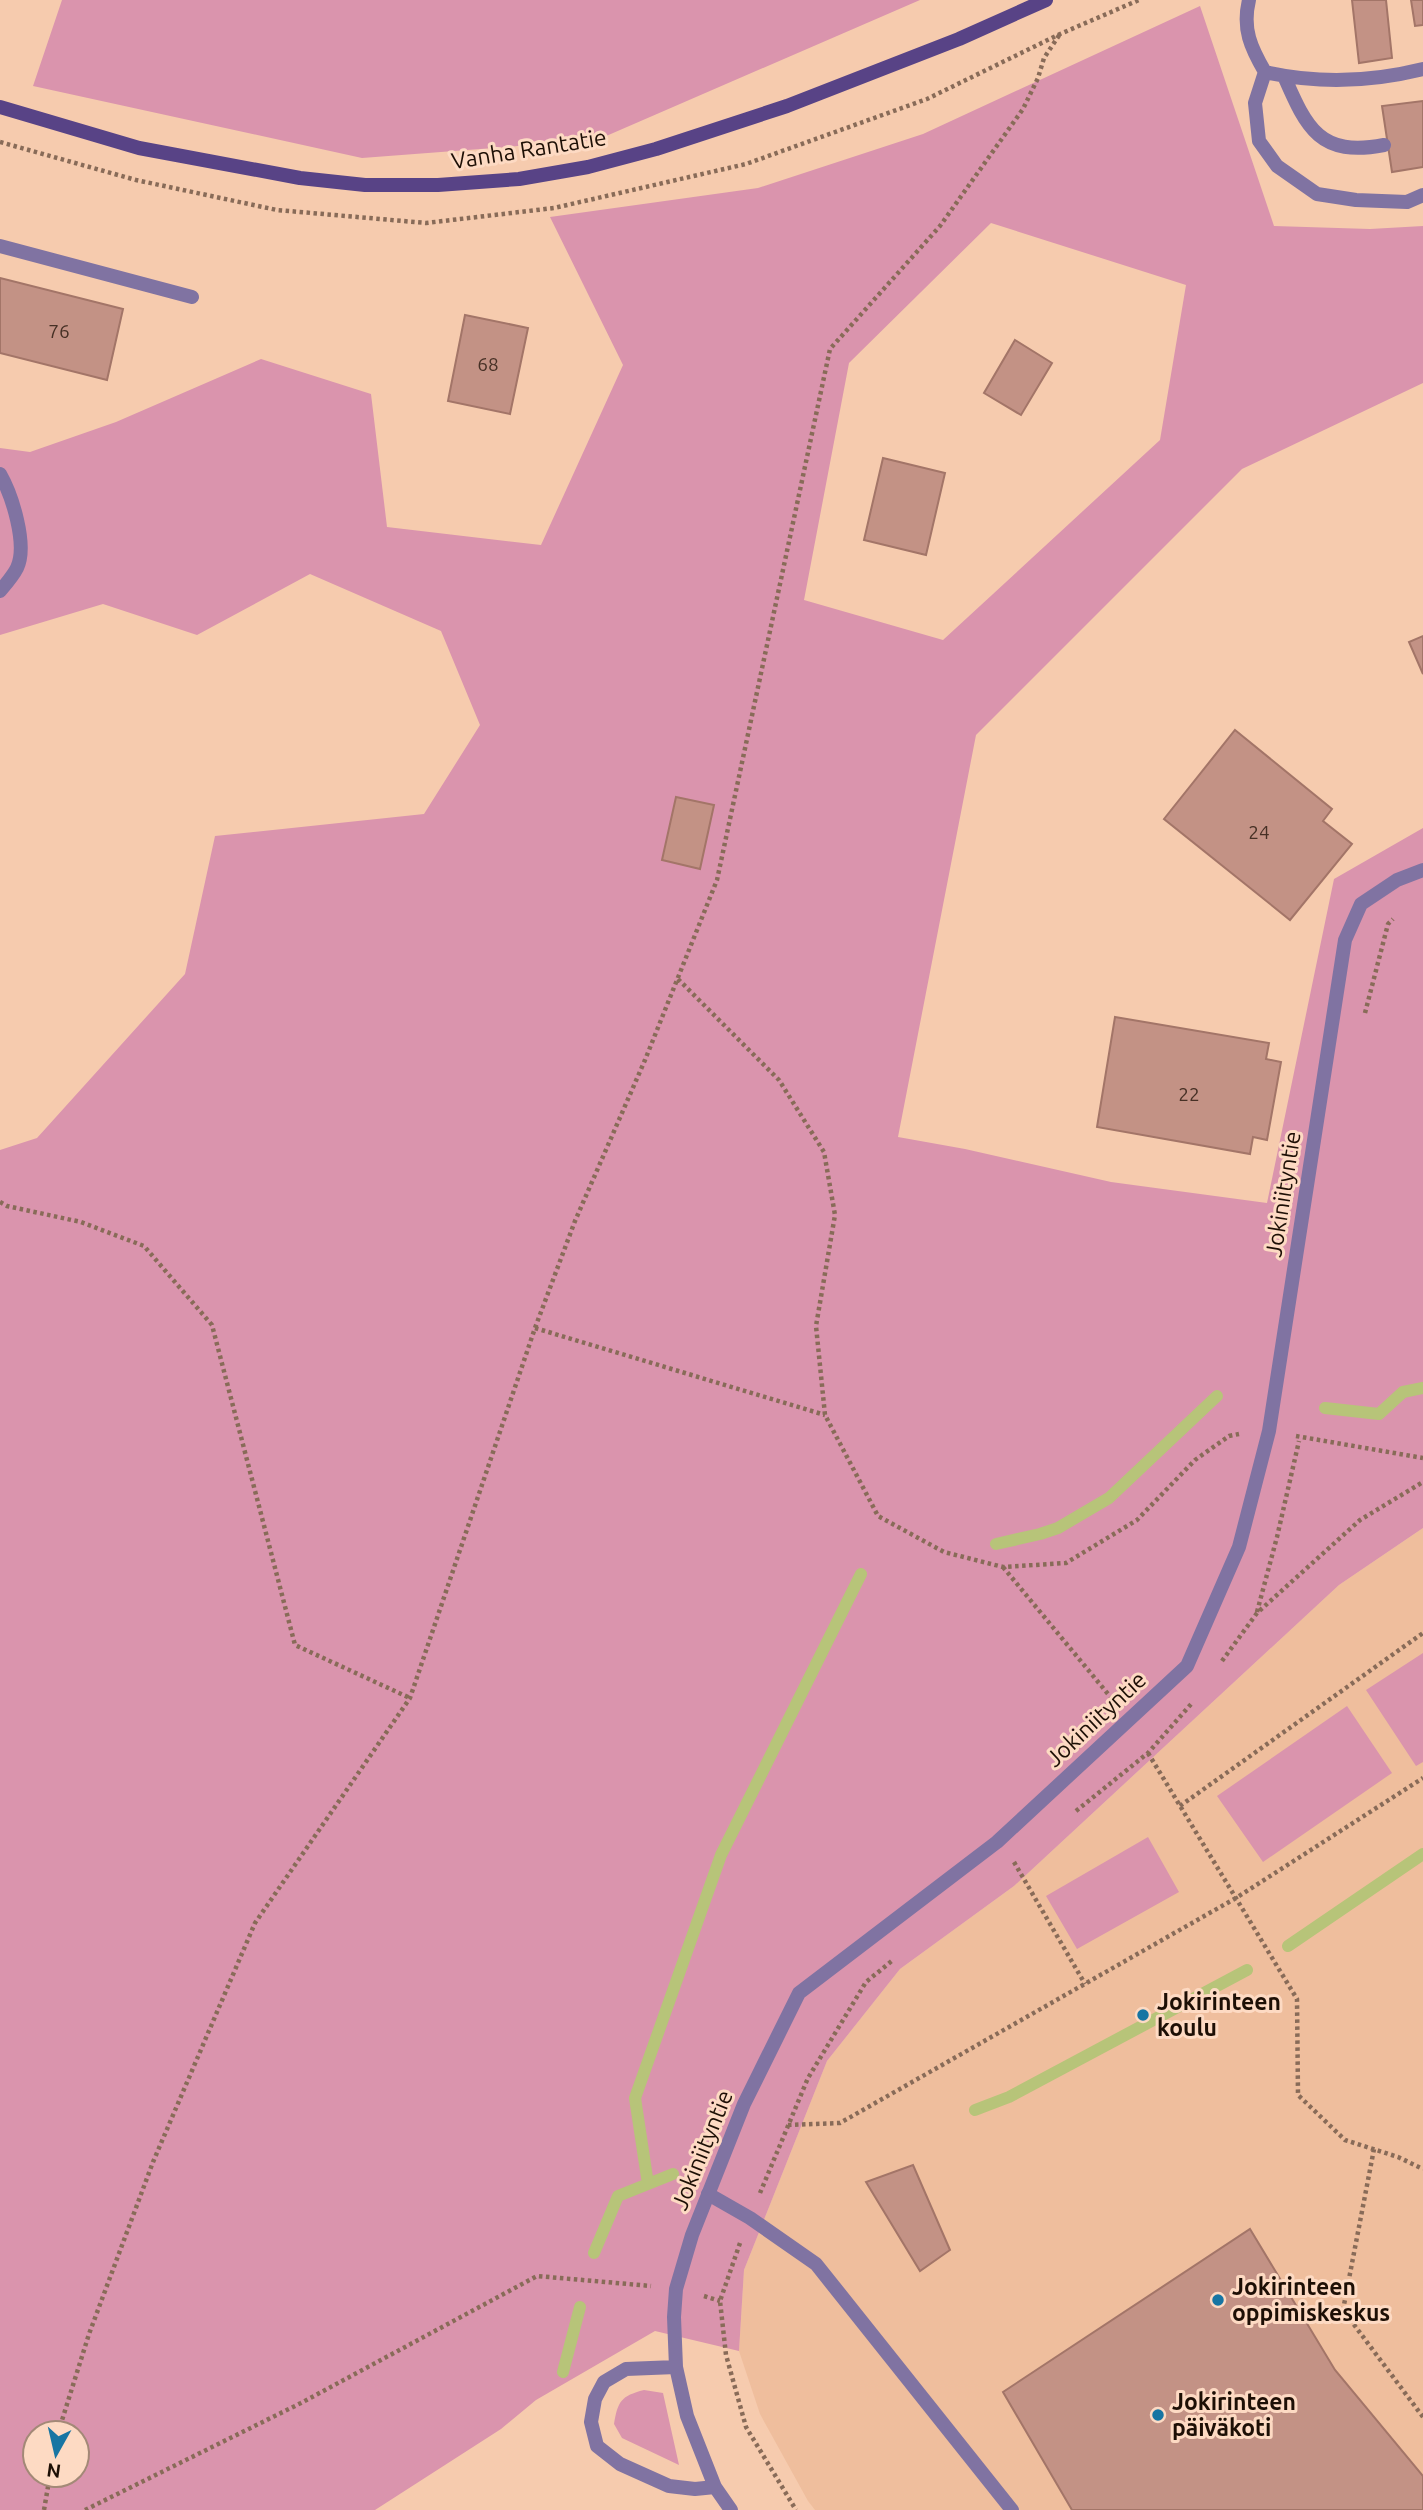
<svg xmlns="http://www.w3.org/2000/svg" width="1423" height="2510" viewBox="0 0 1423 2510" font-family="Ubuntu,sans-serif">
<rect width="100%" height="100%" fill="#f6cbae"/>
<path fill="#efbe9d" d="M 1423,1528 L 1423,2510 L 815,2510 L 808,2501 L 760,2414 L 739,2351 L 744,2270 L 827,2061 L 900,1969 L 1014,1886 L 1339,1585 Z"/>
<path fill="#da94ad" fill-rule="evenodd" d="M 62,0 L 920,0 L 597,140 L 362,158 L 33,86 Z
M 1200,6 L 1274,226 L 1370,229 L 1423,226 L 1423,383 L 1242,469 L 976,735 L 898,1137 L 965,1149 L 1111,1182 L 1267,1203 L 1334,879 L 1423,828 L 1423,1528 L 1339,1585 L 1014,1886 L 900,1969 L 827,2061 L 744,2270 L 739,2351 L 655,2331 L 536,2400 L 501,2429 L 375,2510 L 0,2510 L 0,1150 L 37,1138 L 185,974 L 215,836 L 424,814 L 480,725 L 441,631 L 310,574 L 197,635 L 103,604 L 0,635 L 0,448 L 30,452 L 116,422 L 261,359 L 371,394 L 387,527 L 541,545 L 623,365 L 550,217 L 758,188 L 923,134 ZM 991,223 L 1186,285 L 1160,440 L 943,640 L 804,600 L 849,363 ZM 35,2433 L 77,2433 L 77,2475 L 35,2475 Z
M 1423,1653 L 1423,1762 L 1416,1766 L 1366,1690 Z
M 1347,1706 L 1392,1773 L 1263,1862 L 1217,1796 Z
M 1148,1837 L 1179,1892 L 1077,1949 L 1046,1896 Z
M 644,2390 L 663,2393 L 679,2465 L 622,2438 L 614,2424 C 618,2401 621,2396 644,2390 Z"/>
<g fill="none" stroke-linecap="round" stroke-linejoin="round">
<path stroke="#b7c479" stroke-width="12" d="M 1325,1408 L 1379,1414 L 1403,1392 L 1423,1388
M 996,1544 L 1040,1534 L 1058,1528 L 1109,1498 L 1217,1396
M 1288,1946 L 1423,1854
M 975,2110 L 1009,2097 L 1247,1970
M 648,2184 L 673,2174
M 594,2253 L 618,2196 L 648,2184 L 635,2098 L 721,1855 L 861,1574
M 563,2372 L 580,2307"/>
</g>
<path fill="#c39285" stroke="#a37568" stroke-width="2" d="M 1352,0 L 1386,0 L 1392,58 L 1359,63 Z
M 1411,0 L 1423,0 L 1423,25 L 1415,26 Z
M 1423,101 L 1423,167 L 1392,172 L 1382,106 Z
M 0,278 L 123,309 L 107,380 L 0,353 Z
M 465,315 L 528,328 L 510,414 L 448,401 Z
M 1015,340 L 1052,363 L 1021,415 L 984,393 Z
M 883,458 L 945,473 L 926,555 L 864,540 Z
M 1423,636 L 1423,674 L 1409,642 Z
M 1235,730 L 1332,809 L 1323,821 L 1352,844 L 1290,920 L 1164,819 Z
M 676,797 L 714,805 L 700,869 L 662,860 Z
M 1115,1017 L 1269,1043 L 1266,1059 L 1281,1062 L 1267,1140 L 1253,1137 L 1250,1154 L 1097,1127 Z
M 913,2165 L 950,2250 L 920,2271 L 866,2182 Z
M 1250,2229 L 1335,2370 L 1423,2476 L 1423,2510 L 1072,2510 L 1003,2392 Z"/>
<g fill="none" stroke-linecap="round" stroke-linejoin="round">
<path stroke="#886b58" stroke-width="4.5" stroke-dasharray="3.5 3.5" stroke-linecap="butt" d="M 0,142 L 136,180 L 277,210 L 426,223 L 554,208 L 746,164 L 927,99 L 1060,34 L 1139,0
M 678,979 L 779,1080 L 824,1152 L 835,1215 L 816,1326 L 825,1415 L 878,1516 L 944,1552 L 1003,1567 L 1066,1563 L 1137,1520 L 1195,1460 L 1229,1436 L 1239,1434
M 1365,1013 L 1388,924 L 1393,919
M 0,1202 L 7,1206 L 81,1222 L 144,1246 L 212,1325 L 295,1645 L 410,1698
M 535,1328 L 825,1415
M 1296,1436 L 1423,1458
M 1003,1567 L 1113,1700
M 1257,1612 L 1277,1537 L 1299,1441
M 1222,1661 L 1257,1613 L 1360,1520 L 1423,1482
M 1148,1753 L 1297,1999 L 1298,2095 L 1345,2140 L 1398,2157 L 1423,2169
M 1180,1806 L 1423,1633
M 1076,1811 L 1148,1753 L 1192,1703
M 1014,1862 L 1085,1984
M 788,2125 L 840,2123 L 1236,1898 L 1423,1778
M 1374,2149 L 1343,2310 L 1423,2417
M 760,2193 L 808,2078 L 866,1982 L 893,1960
M 740,2243 L 720,2301 L 726,2355 L 746,2427 L 796,2510
M 704,2296 L 720,2301
M 58,2433 L 89,2334 L 153,2162 L 255,1923 L 410,1698 L 535,1328 L 575,1221 L 645,1060 L 717,880 L 830,349 L 940,226 L 1023,109 L 1038,78 L 1044,58 L 1060,34
M 44,2510 L 50,2475
M 85,2510 L 301,2403 L 537,2276 L 651,2286"/>
<path stroke="#8073a2" stroke-width="14" d="M 1249,0 C 1242,29 1251,48 1265,72 C 1318,84 1371,82 1423,69
M 1265,72 L 1255,103 L 1259,141 L 1277,166 L 1317,194 L 1356,200 L 1407,202 L 1423,195
M 1284,76 C 1307,129 1320,157 1384,145
M 0,246 L 192,297
M 0,474 C 12,495 28,545 17,568 C 13,576 6,584 0,591
M 708,2194 L 750,2218 L 816,2264 L 1012,2510"/>
<path stroke="#8073a2" stroke-width="14" d="M 676,2367 L 626,2369 L 604,2382 L 595,2399 L 591,2422 L 597,2446 L 620,2464 L 669,2486 L 695,2489 L 715,2487
M 731,2510 L 715,2487 L 687,2416 L 676,2367 L 674,2317 L 676,2289 L 692,2235 L 744,2104 L 799,1993 L 997,1842 L 1187,1666 L 1239,1547 L 1269,1431 L 1345,940 L 1361,904 L 1397,880 L 1423,870"/>
<path stroke="#584386" stroke-width="14" d="M 0,107 L 139,148 L 300,178 L 365,185 L 438,185 L 519,179 L 588,167 L 656,149 L 787,106 L 959,39 L 1046,0"/>
</g>
<g fill="#1775a3" stroke="#fddac3" stroke-width="2.5">
<circle cx="1143" cy="2015" r="7"/>
<circle cx="1218" cy="2300" r="7"/>
<circle cx="1158" cy="2415" r="7"/>
</g>
<g text-anchor="middle" stroke-width="6" stroke-linejoin="round" paint-order="stroke">
<g font-size="19" fill="#463025">
<text x="59" y="338">76</text>
<text x="488" y="371">68</text>
<text x="1259" y="839">24</text>
<text x="1189" y="1101">22</text>
</g>
<g font-size="23" fill="#1d0f05" stroke="#fddac3">
<text transform="translate(529 149) rotate(-9)" y="8">Vanha Rantatie</text>
<text transform="translate(1283 1194) rotate(-81)" y="8">Jokiniityntie</text>
<text transform="translate(1096 1719) rotate(-43)" y="8">Jokiniityntie</text>
<text transform="translate(702 2150) rotate(-68)" y="8">Jokiniityntie</text>
</g>
<g font-size="23" font-weight="bold" fill="#1d0f05" stroke="#fddac3" text-anchor="start">
<text x="1157" y="2010">Jokirinteen<tspan x="1157" dy="26">koulu</tspan></text>
<text x="1232" y="2295">Jokirinteen<tspan x="1232" dy="26">oppimiskeskus</tspan></text>
<text x="1172" y="2410">Jokirinteen<tspan x="1172" dy="26">päiväkoti</tspan></text>
</g>
</g>
<g transform="translate(56 2454) rotate(188)"><circle r="33" fill="#fddac3" stroke="#a38977" stroke-width="2"/>
<path d="M0-5L12 26L0 18L-12 26Z" fill="#1775a3"/>
<text y="-10" font-size="19" font-weight="bold" text-anchor="middle" fill="#1d0f05">N</text>
</g>
</svg>
